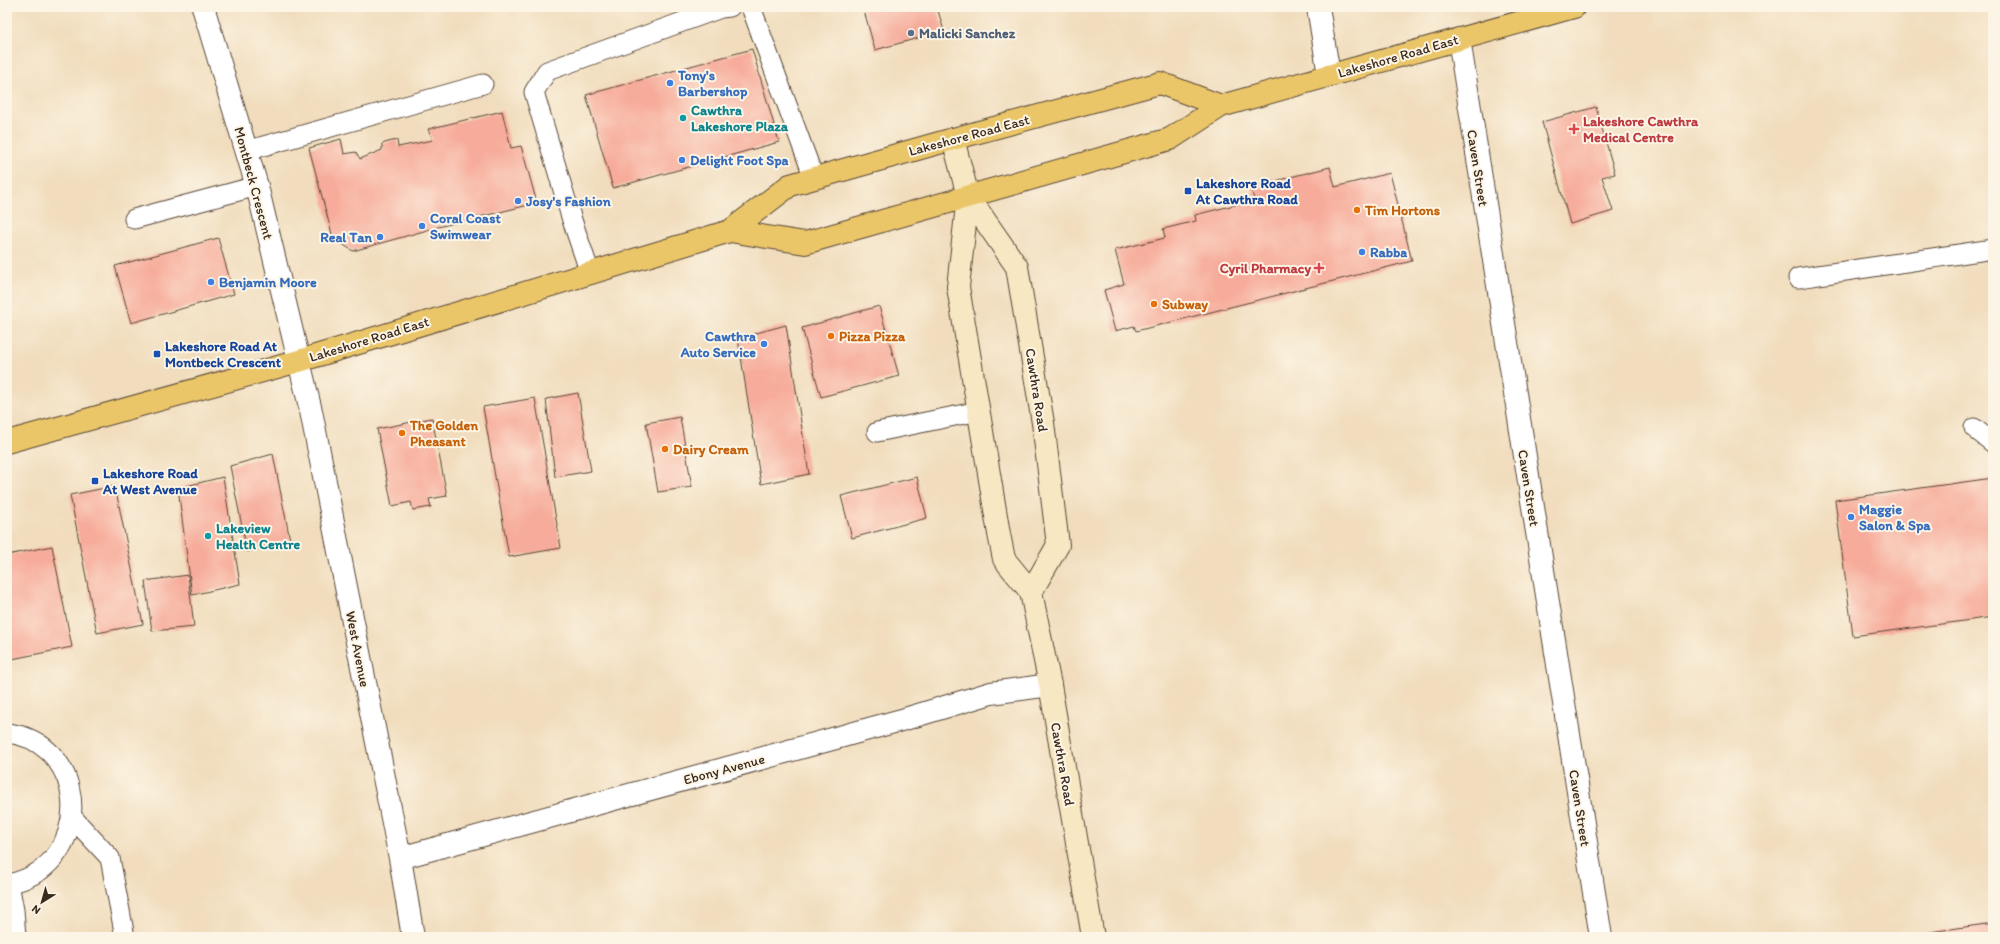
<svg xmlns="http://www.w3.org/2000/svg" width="2000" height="944" viewBox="0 0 2000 944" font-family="Itim,sans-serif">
<rect width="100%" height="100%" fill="#fcf5e5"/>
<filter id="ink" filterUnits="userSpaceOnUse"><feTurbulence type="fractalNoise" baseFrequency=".025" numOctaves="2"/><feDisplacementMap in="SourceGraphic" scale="8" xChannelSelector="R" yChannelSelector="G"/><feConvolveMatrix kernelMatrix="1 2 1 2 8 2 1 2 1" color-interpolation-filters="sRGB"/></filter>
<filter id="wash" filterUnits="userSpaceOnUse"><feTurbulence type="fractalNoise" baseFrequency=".012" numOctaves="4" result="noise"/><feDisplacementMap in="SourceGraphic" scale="16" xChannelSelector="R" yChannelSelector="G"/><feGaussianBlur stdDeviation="0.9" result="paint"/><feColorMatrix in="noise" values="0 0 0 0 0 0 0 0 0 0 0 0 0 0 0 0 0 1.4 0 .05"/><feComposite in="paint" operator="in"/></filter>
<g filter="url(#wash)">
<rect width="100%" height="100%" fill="#f1ddbd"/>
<g id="blocks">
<path fill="#f7ab9a" d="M 863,7 L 937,7 L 944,31 L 875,50 Z
M 752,49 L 779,142 L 613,188 L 586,95 Z
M 1596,107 L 1615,174 L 1602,177 L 1613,211 L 1570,224 L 1542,122 Z
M 502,111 L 511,148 L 521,146 L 537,203 L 438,227 L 353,251 L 333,238 L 309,148 L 341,139 L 344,154 L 356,152 L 360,159 L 382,150 L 382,144 L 388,142 L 397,140 L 398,147 L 433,140 L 428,129 Z
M 1330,167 L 1335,187 L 1390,173 L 1412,261 L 1136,331 L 1134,326 L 1115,331 L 1104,290 L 1124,284 L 1115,250 L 1165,238 L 1163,229 L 1196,221 L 1195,215 L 1254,200 L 1251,187 Z
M 218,238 L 234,294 L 131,323 L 115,266 Z
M 879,306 L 899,376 L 821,397 L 802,328 Z
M 786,325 L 809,474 L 761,484 L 738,338 Z
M 578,393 L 591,471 L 555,477 L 546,399 Z
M 535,398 L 561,548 L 509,557 L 483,407 Z
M 680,417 L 692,487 L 658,492 L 646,423 Z
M 432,418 L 447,496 L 429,499 L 431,507 L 413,510 L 411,502 L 392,506 L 377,429 Z
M 273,454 L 290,540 L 247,552 L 230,466 Z
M 223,477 L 240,584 L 192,595 L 178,488 Z
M 917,477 L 927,518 L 852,538 L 841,496 Z
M 1993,478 L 1993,617 L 1853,636 L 1835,500 Z
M 115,486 L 143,624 L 97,633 L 70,495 Z
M 52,546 L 72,647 L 7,660 L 7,555 Z
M 188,575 L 194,627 L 152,631 L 145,581 Z
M 1993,923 L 1993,937 L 1902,937 L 1902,936 Z"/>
</g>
</g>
<g filter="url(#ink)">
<use href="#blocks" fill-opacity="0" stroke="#564536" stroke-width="1"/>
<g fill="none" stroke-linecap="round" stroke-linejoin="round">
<g stroke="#564536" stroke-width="21">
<path id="lane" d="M 751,7 L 814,178
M 246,151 L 483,84
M 134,219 L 257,186
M 590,273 L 572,220 L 534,92 L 547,71 L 721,8 L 730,7
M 1798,278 L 1993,249
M 1974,428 L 1993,443
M 877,432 L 979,411
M 7,733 C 76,740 94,829 41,870 C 31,877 19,882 7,884
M 72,817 L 110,858 L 125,937
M 9,884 L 14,910 L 16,937"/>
</g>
<g stroke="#564536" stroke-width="24">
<path id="street" d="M 203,7 L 257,186 L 311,411 L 400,858 L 413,937
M 1318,7 L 1329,75
M 1459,39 L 1601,937
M 400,858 L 905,719 L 991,693 L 1050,685"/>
</g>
<g stroke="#564536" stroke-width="24">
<path id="secondary" d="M 953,139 L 968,196 L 1017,267 L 1043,423 L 1058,545 L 1031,592
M 968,196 L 958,287 L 999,534 L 1004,559 L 1031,592 L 1050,685 L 1093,937"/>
</g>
<g stroke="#564536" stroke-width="24">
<path id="primary" d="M 730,231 L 805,243 L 1170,139 L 1221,106 L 1574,7
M 7,442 L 299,361 L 730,231 L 790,185 L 953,139 L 1160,83 L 1221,106"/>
</g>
<use href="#lane" stroke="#fff" stroke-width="19"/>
<use href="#street" stroke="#fff" stroke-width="22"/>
<use href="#secondary" stroke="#f7e8c3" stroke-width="22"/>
<use href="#primary" stroke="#ebc669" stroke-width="22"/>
</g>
</g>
<circle fill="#5c6f8a" stroke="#fcf5e5" stroke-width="1.5" cx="911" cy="33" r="4"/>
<g fill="#3f7fe0" stroke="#fcf5e5" stroke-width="1.5">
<circle cx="670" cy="83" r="4"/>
<circle cx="682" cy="160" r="4"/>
<circle cx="518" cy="201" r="4"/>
<circle cx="422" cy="226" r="4"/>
<circle cx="380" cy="237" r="4"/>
<circle cx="1362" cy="252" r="4"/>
<circle cx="211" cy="282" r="4"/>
<circle cx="764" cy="344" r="4"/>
<circle cx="1851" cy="517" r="4"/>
</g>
<g fill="#0f9aa8" stroke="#fcf5e5" stroke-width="1.5">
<circle cx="683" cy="118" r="4"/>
<circle cx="208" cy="536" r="4"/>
</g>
<g fill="#e0444e" stroke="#fcf5e5" stroke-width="1.5">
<path d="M1572 123h4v4h4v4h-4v4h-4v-4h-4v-4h4z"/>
<path d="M1317 262h4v4h4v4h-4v4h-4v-4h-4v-4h4z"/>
</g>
<g fill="#1a4fb4" stroke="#fcf5e5" stroke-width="1.5">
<rect x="1184" y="187" width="8" height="8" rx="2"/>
<rect x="153" y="350" width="8" height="8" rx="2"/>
<rect x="91" y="477" width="8" height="8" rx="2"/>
</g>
<g fill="#e8710a" stroke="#fcf5e5" stroke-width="1.5">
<circle cx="1357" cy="210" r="4"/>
<circle cx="1154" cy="304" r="4"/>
<circle cx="831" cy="336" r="4"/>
<circle cx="402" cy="433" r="4"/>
<circle cx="665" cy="449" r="4"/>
</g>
<g text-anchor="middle" stroke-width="4" stroke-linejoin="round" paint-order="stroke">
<g font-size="14" font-weight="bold" fill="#4e5e75" stroke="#fcf5e5" text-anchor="start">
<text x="919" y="38">Malicki Sanchez</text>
</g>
<g font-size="14" fill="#3b2a1e" stroke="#fcf5e5">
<text transform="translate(1398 56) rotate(-16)" y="5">Lakeshore Road East</text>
<text transform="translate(969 135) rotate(-15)" y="5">Lakeshore Road East</text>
<text transform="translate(1478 168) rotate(81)" y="5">Caven Street</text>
<text transform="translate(254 183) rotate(75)" y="5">Montbeck Crescent</text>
<text transform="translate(369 339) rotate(-17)" y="5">Lakeshore Road East</text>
<text transform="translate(1037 390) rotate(81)" y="5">Cawthra Road</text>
<text transform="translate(1529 488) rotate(81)" y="5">Caven Street</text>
<text transform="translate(358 649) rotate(79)" y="5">West Avenue</text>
<text transform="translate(1063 764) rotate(80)" y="5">Cawthra Road</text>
<text transform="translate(724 769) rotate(-15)" y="5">Ebony Avenue</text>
<text transform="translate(1580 808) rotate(81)" y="5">Caven Street</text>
</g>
<g font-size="14" font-weight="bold" fill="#366cbe" stroke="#fcf5e5" text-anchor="start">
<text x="678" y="80">Tony's<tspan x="678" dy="16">Barbershop</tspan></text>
<text x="690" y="165">Delight Foot Spa</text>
<text x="526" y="206">Josy's Fashion</text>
<text x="430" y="223">Coral Coast<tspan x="430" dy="16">Swimwear</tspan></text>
<text x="372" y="242" text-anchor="end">Real Tan</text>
<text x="1370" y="257">Rabba</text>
<text x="219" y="287">Benjamin Moore</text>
<text x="756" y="341" text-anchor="end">Cawthra<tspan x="756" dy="16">Auto Service</tspan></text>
<text x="1859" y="514">Maggie<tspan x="1859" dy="16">Salon &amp; Spa</tspan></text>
</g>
<g font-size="14" font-weight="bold" fill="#0d838f" stroke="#fcf5e5" text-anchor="start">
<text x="691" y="115">Cawthra<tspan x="691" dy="16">Lakeshore Plaza</tspan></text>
<text x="216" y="533">Lakeview<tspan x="216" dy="16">Health Centre</tspan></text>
</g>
<g font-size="14" font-weight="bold" fill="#be3a42" stroke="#fcf5e5" text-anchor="start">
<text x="1583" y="126">Lakeshore Cawthra<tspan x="1583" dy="16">Medical Centre</tspan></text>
<text x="1311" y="273" text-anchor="end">Cyril Pharmacy</text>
</g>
<g font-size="14" font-weight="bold" fill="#164399" stroke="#fcf5e5" text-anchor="start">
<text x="1196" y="188">Lakeshore Road<tspan x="1196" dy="16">At Cawthra Road</tspan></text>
<text x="165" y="351">Lakeshore Road At<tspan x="165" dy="16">Montbeck Crescent</tspan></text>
<text x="103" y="478">Lakeshore Road<tspan x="103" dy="16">At West Avenue</tspan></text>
</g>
<g font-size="14" font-weight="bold" fill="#c56008" stroke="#fcf5e5" text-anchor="start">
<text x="1365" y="215">Tim Hortons</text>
<text x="1162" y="309">Subway</text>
<text x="839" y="341">Pizza Pizza</text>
<text x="410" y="430">The Golden<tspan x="410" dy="16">Pheasant</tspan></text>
<text x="673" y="454">Dairy Cream</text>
</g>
</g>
<rect width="2000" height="944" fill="none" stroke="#fcf5e5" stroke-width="24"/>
<g transform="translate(42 902) rotate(217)" stroke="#fcf5e5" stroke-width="3" paint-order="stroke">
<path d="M0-3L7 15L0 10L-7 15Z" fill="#3b2a1e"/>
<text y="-6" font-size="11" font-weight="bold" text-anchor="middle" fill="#3b2a1e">N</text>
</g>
</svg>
